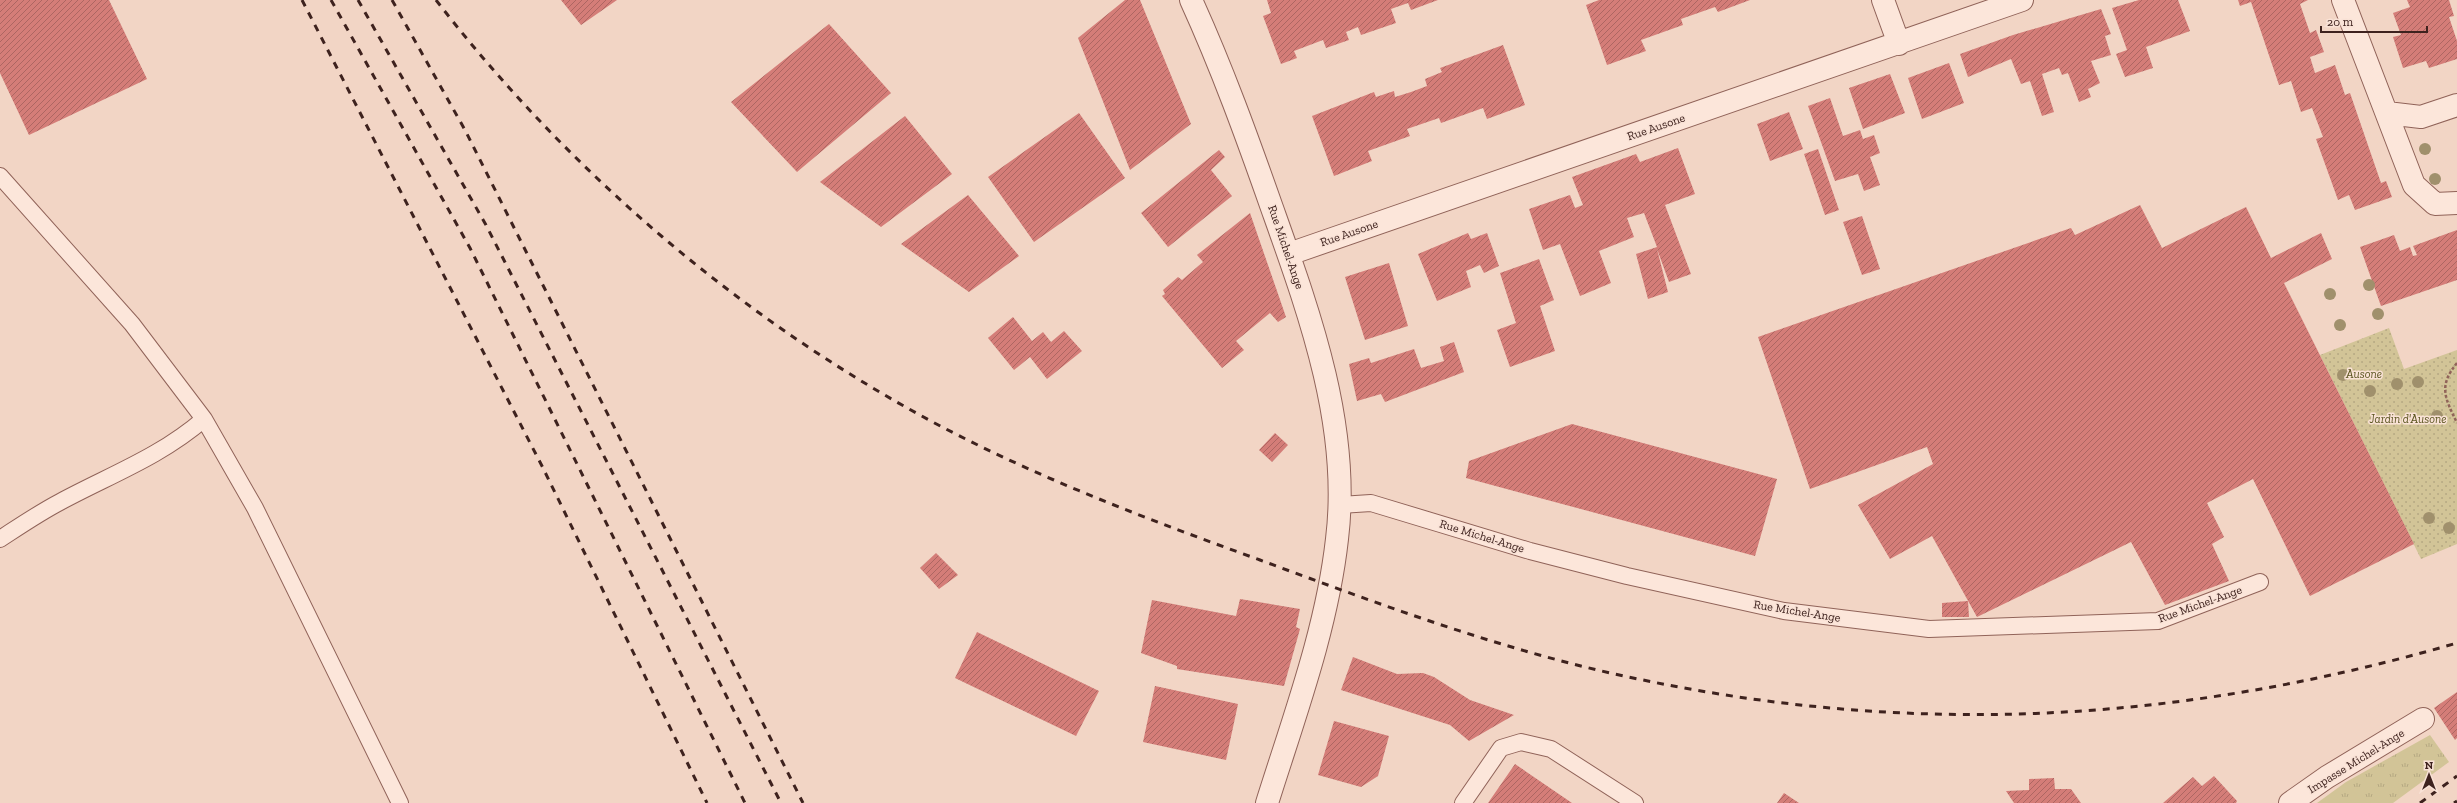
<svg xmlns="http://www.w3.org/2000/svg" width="2457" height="803" viewBox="0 0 2457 803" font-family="'Zilla Slab',serif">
<defs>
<pattern id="grass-tufts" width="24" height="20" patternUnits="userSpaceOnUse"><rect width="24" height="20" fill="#d2c497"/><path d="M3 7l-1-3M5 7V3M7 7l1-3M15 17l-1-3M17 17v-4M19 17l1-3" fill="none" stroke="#b5a882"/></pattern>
<pattern id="park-dots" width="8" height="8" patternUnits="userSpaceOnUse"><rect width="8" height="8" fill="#d2c497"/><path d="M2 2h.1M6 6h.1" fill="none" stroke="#b5a882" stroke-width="1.8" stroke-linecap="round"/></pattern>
<pattern id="building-hatch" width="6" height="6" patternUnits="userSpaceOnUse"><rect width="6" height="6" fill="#d47d78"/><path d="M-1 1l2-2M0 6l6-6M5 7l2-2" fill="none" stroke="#ad6662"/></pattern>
</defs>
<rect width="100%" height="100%" fill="#f2d5c5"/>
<path fill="url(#grass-tufts)" d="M 2430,735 L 2449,762 L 2393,803 L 2317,803 L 2346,782 Z"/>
<path fill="url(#park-dots)" d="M 2389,328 L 2404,369 L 2457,350 L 2457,544 L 2421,559 L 2320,355 Z"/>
<path fill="url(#building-hatch)" d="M 0,0 L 109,0 L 147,79 L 29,135 L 0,73 Z
M 561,0 L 617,0 L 581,25 Z
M 1125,0 L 1140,0 L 1191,124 L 1130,170 L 1078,38 Z
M 1267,0 L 1438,0 L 1411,10 L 1408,3 L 1391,9 L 1396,23 L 1361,35 L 1358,27 L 1346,32 L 1349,40 L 1326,48 L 1323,40 L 1294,51 L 1297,58 L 1281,64 L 1263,16 L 1271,13 Z
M 1599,0 L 1750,0 L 1718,12 L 1715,7 L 1681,19 L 1683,25 L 1641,40 L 1646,51 L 1607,65 L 1586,5 Z
M 2139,0 L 2178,0 L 2190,31 L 2146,47 L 2153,68 L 2125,77 L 2116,54 L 2127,50 L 2112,8 Z
M 2238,0 L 2308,0 L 2300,4 L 2310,33 L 2316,30 L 2324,52 L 2310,57 L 2315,73 L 2335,65 L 2345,95 L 2350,93 L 2381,183 L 2386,181 L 2392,197 L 2355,210 L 2349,195 L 2338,200 L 2316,139 L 2323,137 L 2312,108 L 2301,112 L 2291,81 L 2279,85 L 2251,2 L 2240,6 Z
M 2407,0 L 2449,0 L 2454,16 L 2449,17 L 2457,41 L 2457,59 L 2429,68 L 2426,61 L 2403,68 L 2393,37 L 2401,35 L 2393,13 L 2410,7 Z
M 2101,9 L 2111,34 L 2105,36 L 2111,55 L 2091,61 L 2100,83 L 2088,89 L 2091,97 L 2079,102 L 2068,73 L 2062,75 L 2059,68 L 2042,74 L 2054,112 L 2042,116 L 2030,81 L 2021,84 L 2011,59 L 1968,77 L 1960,54 L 2013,35 Z
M 829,24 L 891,93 L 797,172 L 731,102 Z
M 1503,45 L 1525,105 L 1487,119 L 1483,108 L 1441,123 L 1439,118 L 1407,129 L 1410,136 L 1368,151 L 1372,161 L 1334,176 L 1312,116 L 1374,92 L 1376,97 L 1394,91 L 1395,97 L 1411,92 L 1427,86 L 1425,79 L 1442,72 L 1440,68 Z
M 1949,63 L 1964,103 L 1922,119 L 1908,78 Z
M 1890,74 L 1905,113 L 1863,129 L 1849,88 Z
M 1830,98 L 1843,136 L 1860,130 L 1863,139 L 1874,135 L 1880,153 L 1870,157 L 1880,185 L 1864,191 L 1858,174 L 1835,181 L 1808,106 Z
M 1789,112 L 1803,149 L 1770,161 L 1757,124 Z
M 1079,113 L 1125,178 L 1034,242 L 988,177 Z
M 905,116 L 952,174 L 881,227 L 820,182 Z
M 1678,148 L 1695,194 L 1665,205 L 1691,274 L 1669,282 L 1657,249 L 1668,292 L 1648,299 L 1636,254 L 1657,247 L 1644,213 L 1627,218 L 1634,237 L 1599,251 L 1611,283 L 1580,296 L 1560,244 L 1543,250 L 1529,209 L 1570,195 L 1575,208 L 1583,205 L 1572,177 L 1636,154 L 1640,162 Z
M 1818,149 L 1839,210 L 1825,215 L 1804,154 Z
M 1219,150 L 1225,157 L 1211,170 L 1232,196 L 1168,247 L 1141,213 Z
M 968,195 L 1019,256 L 969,292 L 901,244 Z
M 2140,205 L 2162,248 L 2246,207 L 2271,258 L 2321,233 L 2332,259 L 2284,283 L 2414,544 L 2310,596 L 2253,479 L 2207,503 L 2224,537 L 2212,544 L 2229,581 L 2165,605 L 2131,542 L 1977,617 L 1932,536 L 1890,559 L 1858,505 L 1933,464 L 1927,447 L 1810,489 L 1758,337 L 2071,228 L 2075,235 Z
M 1250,213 L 1286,317 L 1278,322 L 1270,313 L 1236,341 L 1244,350 L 1222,368 L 1162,296 L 1165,294 L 1163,290 L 1178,277 L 1182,280 L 1203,262 L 1197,255 Z
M 1862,216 L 1880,269 L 1862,275 L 1843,222 Z
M 2457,230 L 2457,280 L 2381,306 L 2360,247 L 2394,235 L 2400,251 L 2410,247 L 2413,256 L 2417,255 L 2413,246 Z
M 1468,233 L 1471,239 L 1487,233 L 1499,266 L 1484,273 L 1480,265 L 1466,271 L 1471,287 L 1437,301 L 1418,254 Z
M 1539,259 L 1554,300 L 1540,306 L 1555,351 L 1510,367 L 1497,330 L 1516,323 L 1500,273 Z
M 1389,263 L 1408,326 L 1365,340 L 1345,277 Z
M 1013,317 L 1032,341 L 1043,332 L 1051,342 L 1064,331 L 1082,351 L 1047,379 L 1030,357 L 1014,370 L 988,338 Z
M 1454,342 L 1464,372 L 1385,402 L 1381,394 L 1357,401 L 1349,364 L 1369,358 L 1371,363 L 1414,349 L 1421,368 L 1444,361 L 1440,347 Z
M 1572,424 L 1777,479 L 1755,556 L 1466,478 L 1469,461 Z
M 1275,433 L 1288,445 L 1272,462 L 1259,450 Z
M 936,553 L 958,575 L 939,589 L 920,568 Z
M 1240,599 L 1300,609 L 1296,627 L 1300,629 L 1284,686 L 1177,669 L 1177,666 L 1141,653 L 1152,600 L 1236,616 Z
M 1968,601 L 1969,617 L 1942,617 L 1942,603 Z
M 977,632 L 1099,691 L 1076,736 L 955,678 Z
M 1353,657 L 1397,674 L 1423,673 L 1434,677 L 1470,700 L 1514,715 L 1469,741 L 1450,725 L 1341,690 Z
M 1155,686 L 1238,704 L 1226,760 L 1143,742 Z
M 2457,692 L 2457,738 L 2455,740 L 2434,708 Z
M 1334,721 L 1389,736 L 1378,776 L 1361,787 L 1318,775 Z
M 1515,764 L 1572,803 L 1488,803 Z
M 2214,776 L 2237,801 L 2236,803 L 2163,803 L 2193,777 L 2202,786 Z
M 2054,778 L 2055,789 L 2071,789 L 2081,803 L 2014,803 L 2006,791 L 2029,790 L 2029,779 Z
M 1784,793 L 1799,803 L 1777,803 Z"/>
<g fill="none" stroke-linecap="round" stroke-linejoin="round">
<g stroke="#906359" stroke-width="18">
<path id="service" d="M 0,176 L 132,324 L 204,419 L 255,508 L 400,803
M 1340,505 L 1371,503 L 1530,551 L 1627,576 L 1784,611 L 1929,629 L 2158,621 L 2260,582
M 0,539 C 20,526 39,513 60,502 C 110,475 160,457 204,419
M 1463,803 L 1501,748 L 1521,742 L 1551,749 L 1635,803"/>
</g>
<g stroke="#906359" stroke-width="24">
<path id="minor" d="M 1191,0 C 1222,68 1247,137 1272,208 C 1309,312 1351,426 1337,539 C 1327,629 1294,717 1267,803
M 1883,0 L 1899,44
M 2343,0 L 2414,185 L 2435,204 L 2457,203
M 2387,113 L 2421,117 L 2457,105
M 1289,254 L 2022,0
M 2290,803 L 2327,777 L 2423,719"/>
</g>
<path stroke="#906359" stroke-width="2.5" stroke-dasharray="3 2" stroke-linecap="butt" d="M 2457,363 C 2438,386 2445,398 2457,423"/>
<use href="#service" stroke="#fce6da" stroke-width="16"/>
<use href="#minor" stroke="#fce6da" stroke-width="22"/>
<path stroke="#3e221e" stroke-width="3" stroke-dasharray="7 7" stroke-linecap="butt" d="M 302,0 L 542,466 L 707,803
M 331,0 L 470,248 L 745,803
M 358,0 L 486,225 L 781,803
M 392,0 L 465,130 L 803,803
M 436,0 C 568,171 739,317 929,420 C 1035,477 1147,519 1260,560 C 1379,604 1499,649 1624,676 C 1909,738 2177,724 2457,643
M 2420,803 L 2457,776
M 2454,803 L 2457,801"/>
</g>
<g fill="#a0906c">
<circle cx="2425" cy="149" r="6"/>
<circle cx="2435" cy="179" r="6"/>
<circle cx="2369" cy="285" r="6"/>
<circle cx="2330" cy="294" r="6"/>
<circle cx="2378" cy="314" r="6"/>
<circle cx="2340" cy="325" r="6"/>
<circle cx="2343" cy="375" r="6"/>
<circle cx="2418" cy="382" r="6"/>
<circle cx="2397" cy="384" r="6"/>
<circle cx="2370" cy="391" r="6"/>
<circle cx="2437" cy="416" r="6"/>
<circle cx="2429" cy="518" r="6"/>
<circle cx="2449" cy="528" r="6"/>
</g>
<g text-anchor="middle" stroke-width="3" stroke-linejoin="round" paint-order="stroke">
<g font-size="12" fill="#3e221e" stroke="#f9e2d6">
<text transform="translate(1656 127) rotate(-19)" y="4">Rue Ausone</text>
<text transform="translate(1349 233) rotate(-19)" y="4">Rue Ausone</text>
<text transform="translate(1286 247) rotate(71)" y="4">Rue Michel-Ange</text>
<text transform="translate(1482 536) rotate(17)" y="4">Rue Michel-Ange</text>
<text transform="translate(2200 604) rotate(-20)" y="4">Rue Michel-Ange</text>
<text transform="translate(1797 611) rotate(9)" y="4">Rue Michel-Ange</text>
<text transform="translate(2356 761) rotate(-32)" y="4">Impasse Michel-Ange</text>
</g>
<g font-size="12" font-style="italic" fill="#5d5723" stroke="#f9e2d6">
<text x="2364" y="378">Ausone</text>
<text x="2408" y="423">Jardin d'Ausone</text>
</g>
</g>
<g transform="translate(2429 775)" stroke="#f9e2d6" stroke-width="3" paint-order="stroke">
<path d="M0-3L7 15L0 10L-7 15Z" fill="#3e221e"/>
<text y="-6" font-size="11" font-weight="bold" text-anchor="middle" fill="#3e221e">N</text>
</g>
<path d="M2321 26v6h106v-6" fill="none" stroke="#3e221e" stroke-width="2"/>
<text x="2327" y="26" font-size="12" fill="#3e221e" stroke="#f9e2d6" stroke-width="3" paint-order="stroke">20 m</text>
</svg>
